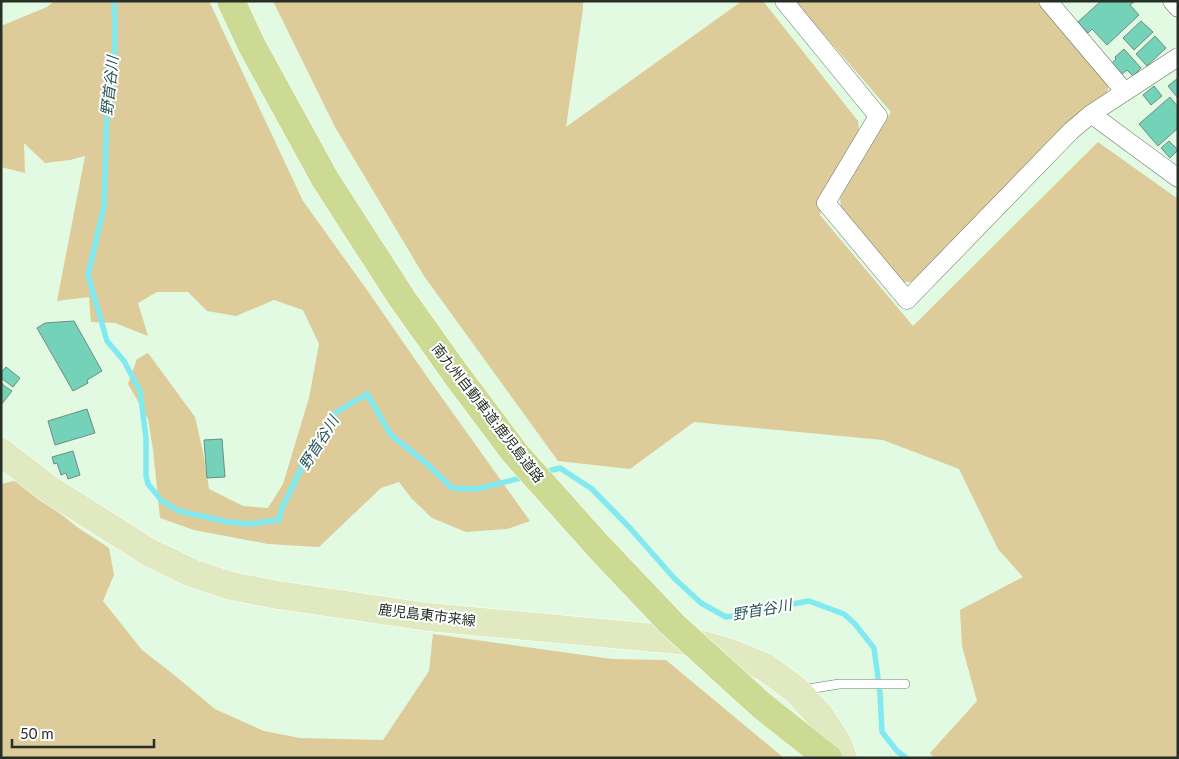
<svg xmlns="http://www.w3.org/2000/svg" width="1179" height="759" viewBox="0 0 1179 759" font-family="Lato,'Noto Sans JP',sans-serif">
<rect width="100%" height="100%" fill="#e2fae2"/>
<path fill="#ddcb9a" d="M 54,1 L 209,1 L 303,201 L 367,290 L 430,381 L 530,521 L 507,529 L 466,532 L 432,518 L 412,499 L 399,482 L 381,488 L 319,547 L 268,544 L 194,530 L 160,518 L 153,450 L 148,419 L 128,384 L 137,359 L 148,353 L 195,417 L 203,452 L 209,489 L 243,506 L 268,508 L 283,484 L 309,398 L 319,344 L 303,310 L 274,300 L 236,316 L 207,311 L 188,292 L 157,292 L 138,303 L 148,336 L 115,323 L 91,322 L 89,297 L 57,301 L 85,156 L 70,160 L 45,163 L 24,143 L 25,173 L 1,167 L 1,26 L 47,7 Z
M 273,1 L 583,1 L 583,9 L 566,127 L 742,1 L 763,1 L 858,121 L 860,140 L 825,193 L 820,215 L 913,326 L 1098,142 L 1178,199 L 1178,758 L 934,758 L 930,753 L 977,701 L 962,646 L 960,610 L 1023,577 L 998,549 L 959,469 L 883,440 L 694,422 L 630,469 L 558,461 L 424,276 L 335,127 Z
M 795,1 L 1037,1 L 1109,86 L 1106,95 L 914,282 L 903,282 L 841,210 L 840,197 L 891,112 Z
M 18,480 L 77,527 L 109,548 L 114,575 L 103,601 L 142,650 L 173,674 L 215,709 L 264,731 L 300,738 L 383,740 L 429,671 L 433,634 L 612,659 L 666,660 L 784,758 L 1,758 L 1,484 Z"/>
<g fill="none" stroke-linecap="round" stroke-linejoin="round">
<path stroke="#80eaf0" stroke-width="5.5" d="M 114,1 L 115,28 L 114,73 L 107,108 L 104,207 L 88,275 L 107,341 L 124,361 L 140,391 L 146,438 L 146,476 L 148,484 L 162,501 L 179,511 L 228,522 L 250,524 L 279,520 L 282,508 L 305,461 L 335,413 L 367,394 L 391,435 L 426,463 L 452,488 L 477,489 L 525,477
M 544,472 L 560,468 L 592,489 L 630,528 L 674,578 L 701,603 L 726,617 L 757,612 L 793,604 L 809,601 L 844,614 L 855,624 L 874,648 L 880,693 L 882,732 L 897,751 L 906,758"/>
</g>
<path fill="#73d2b7" stroke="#6d8d83" d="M 1101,1 L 1135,1 L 1130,5 L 1139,15 L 1107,45 L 1092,29 L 1088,33 L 1078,22 Z
M 1141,21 L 1153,32 L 1134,50 L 1123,38 Z
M 1155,36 L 1166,48 L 1147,66 L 1136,54 Z
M 1124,49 L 1141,68 L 1133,76 L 1127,70 L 1122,74 L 1112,63 L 1116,59 L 1115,57 Z
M 1178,78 L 1178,98 L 1168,86 Z
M 1154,86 L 1162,96 L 1151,105 L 1143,95 Z
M 1170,97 L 1178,107 L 1178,128 L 1158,146 L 1139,124 Z
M 1169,141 L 1178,150 L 1170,158 L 1161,148 Z
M 74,321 L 102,371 L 87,380 L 88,383 L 73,391 L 37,328 L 45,323 Z
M 6,367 L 20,378 L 13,387 L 1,378 L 1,372 Z
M 1,382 L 3,384 L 3,385 L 12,391 L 1,405 Z
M 87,409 L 95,433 L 55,445 L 48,421 Z
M 222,439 L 225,477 L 207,478 L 204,440 Z
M 73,451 L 80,475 L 68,479 L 66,473 L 61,475 L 57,463 L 54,464 L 52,457 Z"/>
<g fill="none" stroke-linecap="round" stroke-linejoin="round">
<g stroke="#657a65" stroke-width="10">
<path id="lane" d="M 802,690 L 839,684 L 905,684"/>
</g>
<g stroke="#657a65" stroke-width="19">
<path id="street" d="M 784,1 L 878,116 L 826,203 L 907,300 L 1071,131 L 1091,114 L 1178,57
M 1048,1 L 1125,92
M 1172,1 L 1178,8
M 1091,114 L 1178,178"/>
</g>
<g stroke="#fff" stroke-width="29">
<path id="primary" d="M 1,452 L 49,489 L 150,553 L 192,573 L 231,586 L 278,595 L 428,617 L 688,641 L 728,652 L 765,667 L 796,690 L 820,716 L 837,742 L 843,758"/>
</g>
<g stroke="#fff" stroke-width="29">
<path id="highway" d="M 231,1 L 252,46 L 325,179 L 401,297"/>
</g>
<use href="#lane" stroke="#fff" stroke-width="9"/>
<use href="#street" stroke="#fff" stroke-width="18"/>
<use href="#primary" stroke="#e0e9bf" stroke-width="28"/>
<use href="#highway" stroke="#ccda94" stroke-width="28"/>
<g stroke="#fff" stroke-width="29" stroke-linecap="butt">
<path id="highway-bridge" d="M 401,297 L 455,373 L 515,453 L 598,546 L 672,624 L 761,705 L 828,758"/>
</g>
<use href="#highway-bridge" stroke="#ccda94" stroke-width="28"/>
</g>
<g text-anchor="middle" stroke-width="4" stroke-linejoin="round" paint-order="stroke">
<g font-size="14" fill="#272f27" stroke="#fff">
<text transform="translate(488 413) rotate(52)" y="5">南九州自動車道;鹿児島道路</text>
<text transform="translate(427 615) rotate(7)" y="5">鹿児島東市来線</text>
</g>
<g font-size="15" font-style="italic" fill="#28575a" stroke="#fff">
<text transform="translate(110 86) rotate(-84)" y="5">野首谷川</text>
<text transform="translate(319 443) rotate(-58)" y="5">野首谷川</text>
<text transform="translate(762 610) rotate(-10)" y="5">野首谷川</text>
</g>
</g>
<rect width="1179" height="759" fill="none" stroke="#272f27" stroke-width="5"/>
<path d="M12 739v8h142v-8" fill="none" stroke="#272f27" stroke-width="2.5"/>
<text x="20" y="739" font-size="15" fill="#272f27" stroke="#ffffff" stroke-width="4" paint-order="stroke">50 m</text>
</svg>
